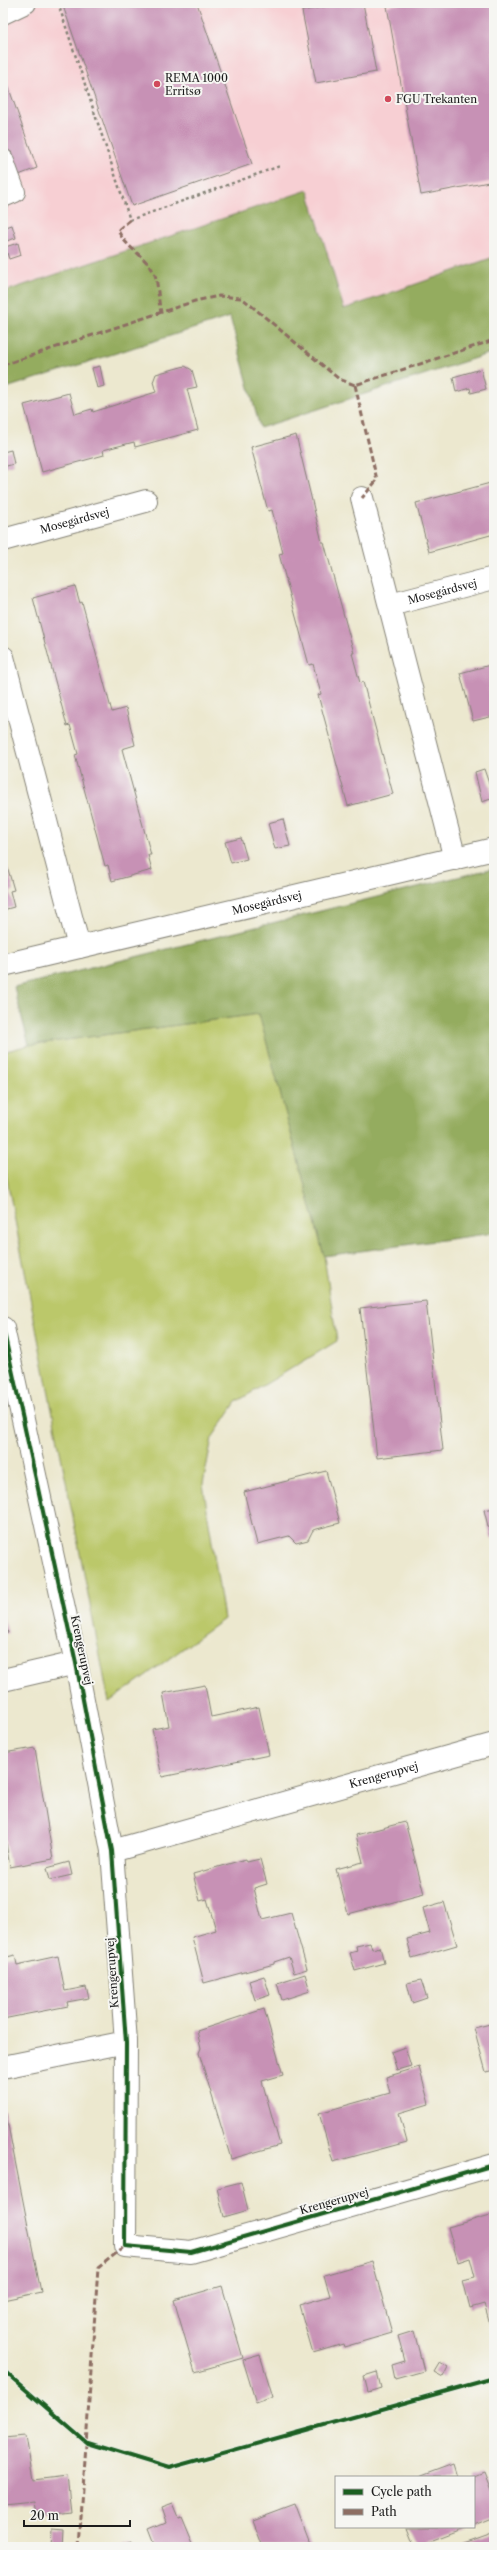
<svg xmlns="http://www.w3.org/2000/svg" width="497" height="2550" viewBox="0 0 497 2550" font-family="'Libre Caslon Text',serif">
<rect width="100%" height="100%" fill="#f6f6f2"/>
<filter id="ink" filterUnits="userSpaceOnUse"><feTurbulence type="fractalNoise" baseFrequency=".025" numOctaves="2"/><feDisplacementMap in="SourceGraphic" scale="8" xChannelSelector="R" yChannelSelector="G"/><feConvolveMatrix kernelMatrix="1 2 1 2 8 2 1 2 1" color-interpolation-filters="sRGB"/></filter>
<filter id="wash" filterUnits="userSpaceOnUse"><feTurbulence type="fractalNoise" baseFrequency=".012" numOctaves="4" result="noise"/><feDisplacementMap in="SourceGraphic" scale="16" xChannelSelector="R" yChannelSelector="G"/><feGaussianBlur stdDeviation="0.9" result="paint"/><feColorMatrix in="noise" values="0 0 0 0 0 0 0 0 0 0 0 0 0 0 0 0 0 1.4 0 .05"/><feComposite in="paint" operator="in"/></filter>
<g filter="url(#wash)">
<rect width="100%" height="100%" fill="#ece8cf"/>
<path fill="#f7cfd3" d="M 3,3 L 494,3 L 494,257 L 344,309 L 308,190 L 3,292 Z"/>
<path fill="#bbc86a" stroke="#6c7243" d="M 259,1014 L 324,1256 L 337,1341 L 236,1402 L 212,1438 L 203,1484 L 224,1619 L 109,1702 L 3,1159 L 3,1052 L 29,1045 Z"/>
<path fill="#94ac5e" stroke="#58643d" d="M 308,190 L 344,309 L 494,257 L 494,352 L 260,428 L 230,317 L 3,389 L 3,292 Z
M 494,868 L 494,1233 L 324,1256 L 259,1014 L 29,1045 L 14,987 Z"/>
<g id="blocks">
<path fill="#c791b5" d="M 62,3 L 197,3 L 252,164 L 132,206 Z
M 344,3 L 363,3 L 376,72 L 316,83 L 302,11 Z
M 405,3 L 494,3 L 494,181 L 421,195 L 387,6 Z
M 7,83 L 37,168 L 3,181 L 3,85 Z
M 12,225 L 16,238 L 3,242 L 3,228 Z
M 18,243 L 21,255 L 9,259 L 5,247 Z
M 100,366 L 104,386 L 97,388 L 92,368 Z
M 185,366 L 192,370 L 197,387 L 187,389 L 198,430 L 135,447 L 134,442 L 103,450 L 104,455 L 42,472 L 24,405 L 69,393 L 75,414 L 92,409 L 93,412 L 156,392 L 153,382 L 156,374 Z
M 481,369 L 486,389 L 471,393 L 470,388 L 456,392 L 453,377 Z
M 296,435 L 322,542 L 324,542 L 354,653 L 352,653 L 360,683 L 363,682 L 393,794 L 348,806 L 318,695 L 321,694 L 313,664 L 309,665 L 279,554 L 283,553 L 272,510 L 268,511 L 251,447 Z
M 11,450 L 14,464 L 3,467 L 3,452 Z
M 494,482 L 494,534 L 429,552 L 416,503 Z
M 75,586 L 80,603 L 82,602 L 112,712 L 126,708 L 135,745 L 122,749 L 151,855 L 148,855 L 152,870 L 112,881 L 108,865 L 105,866 L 75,755 L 78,754 L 70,725 L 67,726 L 33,598 Z
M 494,664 L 494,716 L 473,721 L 460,673 Z
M 484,769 L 494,798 L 482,802 L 475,772 Z
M 283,819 L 290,846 L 275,849 L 268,823 Z
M 241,838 L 247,859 L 231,863 L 225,842 Z
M 3,852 L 14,890 L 10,891 L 14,907 L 3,910 Z
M 426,1301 L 443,1450 L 377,1458 L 360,1308 Z
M 326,1471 L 340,1523 L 313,1530 L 308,1540 L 296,1543 L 289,1536 L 257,1544 L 244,1492 Z
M 494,1508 L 494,1538 L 491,1538 L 484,1510 Z
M 3,1615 L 8,1633 L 3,1634 Z
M 205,1685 L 211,1717 L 259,1707 L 269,1755 L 162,1777 L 152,1729 L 169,1726 L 163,1693 Z
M 35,1748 L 53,1859 L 10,1867 L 3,1825 L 3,1753 Z
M 405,1822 L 424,1894 L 348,1914 L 336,1869 L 363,1862 L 356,1835 Z
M 246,1859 L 247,1862 L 260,1859 L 267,1884 L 254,1888 L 262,1920 L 291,1913 L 307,1969 L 294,1973 L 289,1957 L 274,1962 L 274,1964 L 204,1983 L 192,1937 L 216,1930 L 207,1899 L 200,1901 L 193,1874 Z
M 69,1862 L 72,1875 L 50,1880 L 47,1868 Z
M 444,1902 L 457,1945 L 412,1958 L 407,1939 L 430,1933 L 423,1908 Z
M 370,1943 L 372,1949 L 380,1947 L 384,1963 L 355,1971 L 350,1953 L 357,1951 L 356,1946 Z
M 15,1955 L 17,1965 L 58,1956 L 65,1991 L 86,1987 L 89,1998 L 67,2002 L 68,2006 L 3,2019 L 3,1958 Z
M 305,1974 L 310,1991 L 282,2000 L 277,1983 Z
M 264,1976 L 270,1995 L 255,2000 L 249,1981 Z
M 421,1980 L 427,1998 L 412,2003 L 407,1983 Z
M 264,2009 L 283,2075 L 262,2081 L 280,2145 L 231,2159 L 199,2053 L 201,2048 L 197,2031 Z
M 494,2023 L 494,2070 L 486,2072 L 474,2028 Z
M 405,2047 L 411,2066 L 397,2070 L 391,2052 Z
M 419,2067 L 429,2104 L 399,2113 L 407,2142 L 333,2162 L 319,2113 L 390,2093 L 386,2077 Z
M 3,2110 L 5,2110 L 41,2292 L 3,2300 Z
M 241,2182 L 248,2210 L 224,2217 L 217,2188 Z
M 494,2214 L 494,2339 L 484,2304 L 470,2308 L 463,2280 L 475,2277 L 470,2258 L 458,2262 L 448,2227 Z
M 372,2261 L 392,2333 L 344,2347 L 343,2344 L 313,2353 L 299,2305 L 330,2296 L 324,2275 Z
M 222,2286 L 243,2358 L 195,2372 L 174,2300 Z
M 414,2331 L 424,2371 L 395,2379 L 392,2365 L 405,2361 L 398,2336 Z
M 260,2355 L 273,2397 L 256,2403 L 243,2360 Z
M 440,2362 L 448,2367 L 443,2377 L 434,2372 Z
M 377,2372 L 381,2388 L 368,2392 L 364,2376 Z
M 26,2436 L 33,2480 L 67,2476 L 71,2511 L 35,2515 L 33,2502 L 3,2505 L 3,2438 Z
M 453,2464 L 457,2477 L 418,2477 Z
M 484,2473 L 494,2499 L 494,2517 L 474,2525 L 474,2477 Z
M 172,2503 L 178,2517 L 181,2516 L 194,2547 L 156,2547 L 149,2529 L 166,2522 L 161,2507 Z
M 295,2505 L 311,2547 L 262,2547 L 252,2521 Z
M 407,2527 L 468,2527 L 415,2547 Z
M 52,2528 L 64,2529 L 63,2547 L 51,2547 Z
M 494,2533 L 494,2547 L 461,2547 L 460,2545 Z
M 131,2541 L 133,2547 L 115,2547 Z"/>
</g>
</g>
<g filter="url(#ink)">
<use href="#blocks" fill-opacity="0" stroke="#848276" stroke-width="1"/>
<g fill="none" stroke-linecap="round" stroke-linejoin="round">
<g stroke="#848276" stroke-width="22">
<path id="lane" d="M 3,14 L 26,3
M 3,159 L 15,192 L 3,197"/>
</g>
<g stroke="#848276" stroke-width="24">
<g id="street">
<path d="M 362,498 L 455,859"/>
<path id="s1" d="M 3,540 L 146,501"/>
<path id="s2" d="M 390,605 L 494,578"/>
<path d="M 3,657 L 79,947"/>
<path id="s3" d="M 3,965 L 494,849"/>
<path d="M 3,1328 L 76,1663 L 112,1851 L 126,2042 L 125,2246 L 191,2252 L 494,2165"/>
<path d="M 3,1680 L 76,1663"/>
<path id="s4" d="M 112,1851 L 494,1744"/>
<path d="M 3,2067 L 126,2042"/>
</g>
</g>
<path stroke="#848276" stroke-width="2.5" stroke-dasharray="3 3" stroke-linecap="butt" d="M 58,3 L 130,220 L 280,166"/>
<use href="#lane" stroke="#fff" stroke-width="20"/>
<use href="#street" stroke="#fff" stroke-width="22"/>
<path stroke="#8d6e63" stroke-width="3" stroke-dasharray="6 3" stroke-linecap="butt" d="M 130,220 L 118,230 C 125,248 148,257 155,275 C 158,283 158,301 161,312
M 3,365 L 195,301 L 219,296 L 242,298 L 339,379 L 355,385 L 494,340
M 355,385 L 377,480 L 362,498
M 79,2547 L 98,2268 L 125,2246"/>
<g stroke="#f6f6f2" stroke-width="6">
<path id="cycleway" d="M 3,1328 L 76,1663 L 112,1851 L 126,2042 L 125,2246 L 191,2252 L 494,2165
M 3,2370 L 87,2443 L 169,2468 L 494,2378"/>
</g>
<use href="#cycleway" stroke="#1b5e20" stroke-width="4"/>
</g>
</g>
<g fill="#d1495b" stroke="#f6f6f2" stroke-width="1.5">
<circle cx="157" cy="84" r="4"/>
<circle cx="388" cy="99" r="4"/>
</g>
<g text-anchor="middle" stroke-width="4" stroke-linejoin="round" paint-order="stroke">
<g font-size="11" fill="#1c1c1c" stroke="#f6f6f2" text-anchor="start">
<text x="165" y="82">REMA 1000<tspan x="165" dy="13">Erritsø</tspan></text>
<text x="396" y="103">FGU Trekanten</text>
</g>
<g font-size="11" fill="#1c1c1c" stroke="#f6f6f2">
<text dy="4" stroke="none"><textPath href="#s1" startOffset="74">Mosegårdsvej</textPath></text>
<text dy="4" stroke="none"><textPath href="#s2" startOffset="54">Mosegårdsvej</textPath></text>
<text dy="4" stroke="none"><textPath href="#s3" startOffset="271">Mosegårdsvej</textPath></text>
<text transform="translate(82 1650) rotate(78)" y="4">Krengerupvej</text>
<text dy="4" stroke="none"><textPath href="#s4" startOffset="282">Krengerupvej</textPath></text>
<text transform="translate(112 1973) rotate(-94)" y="4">Krengerupvej</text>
<text transform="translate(334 2201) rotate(-16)" y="4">Krengerupvej</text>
</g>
</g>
<rect width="497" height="2550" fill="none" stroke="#f6f6f2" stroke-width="16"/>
<rect x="335" y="2476" width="140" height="52" fill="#f6f6f2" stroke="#9f9f9c"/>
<rect x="343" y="2489" width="20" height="6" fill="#1b5e20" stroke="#9f9f9c"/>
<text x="371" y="2496" font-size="12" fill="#1c1c1c">Cycle path</text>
<rect x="343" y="2509" width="20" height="6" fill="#8d6e63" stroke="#9f9f9c"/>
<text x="371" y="2516" font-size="12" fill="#1c1c1c">Path</text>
<path d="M24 2520v6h106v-6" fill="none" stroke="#1c1c1c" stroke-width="2"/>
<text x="30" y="2520" font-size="12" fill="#1c1c1c" stroke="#f6f6f2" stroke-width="3" paint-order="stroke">20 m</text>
</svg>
